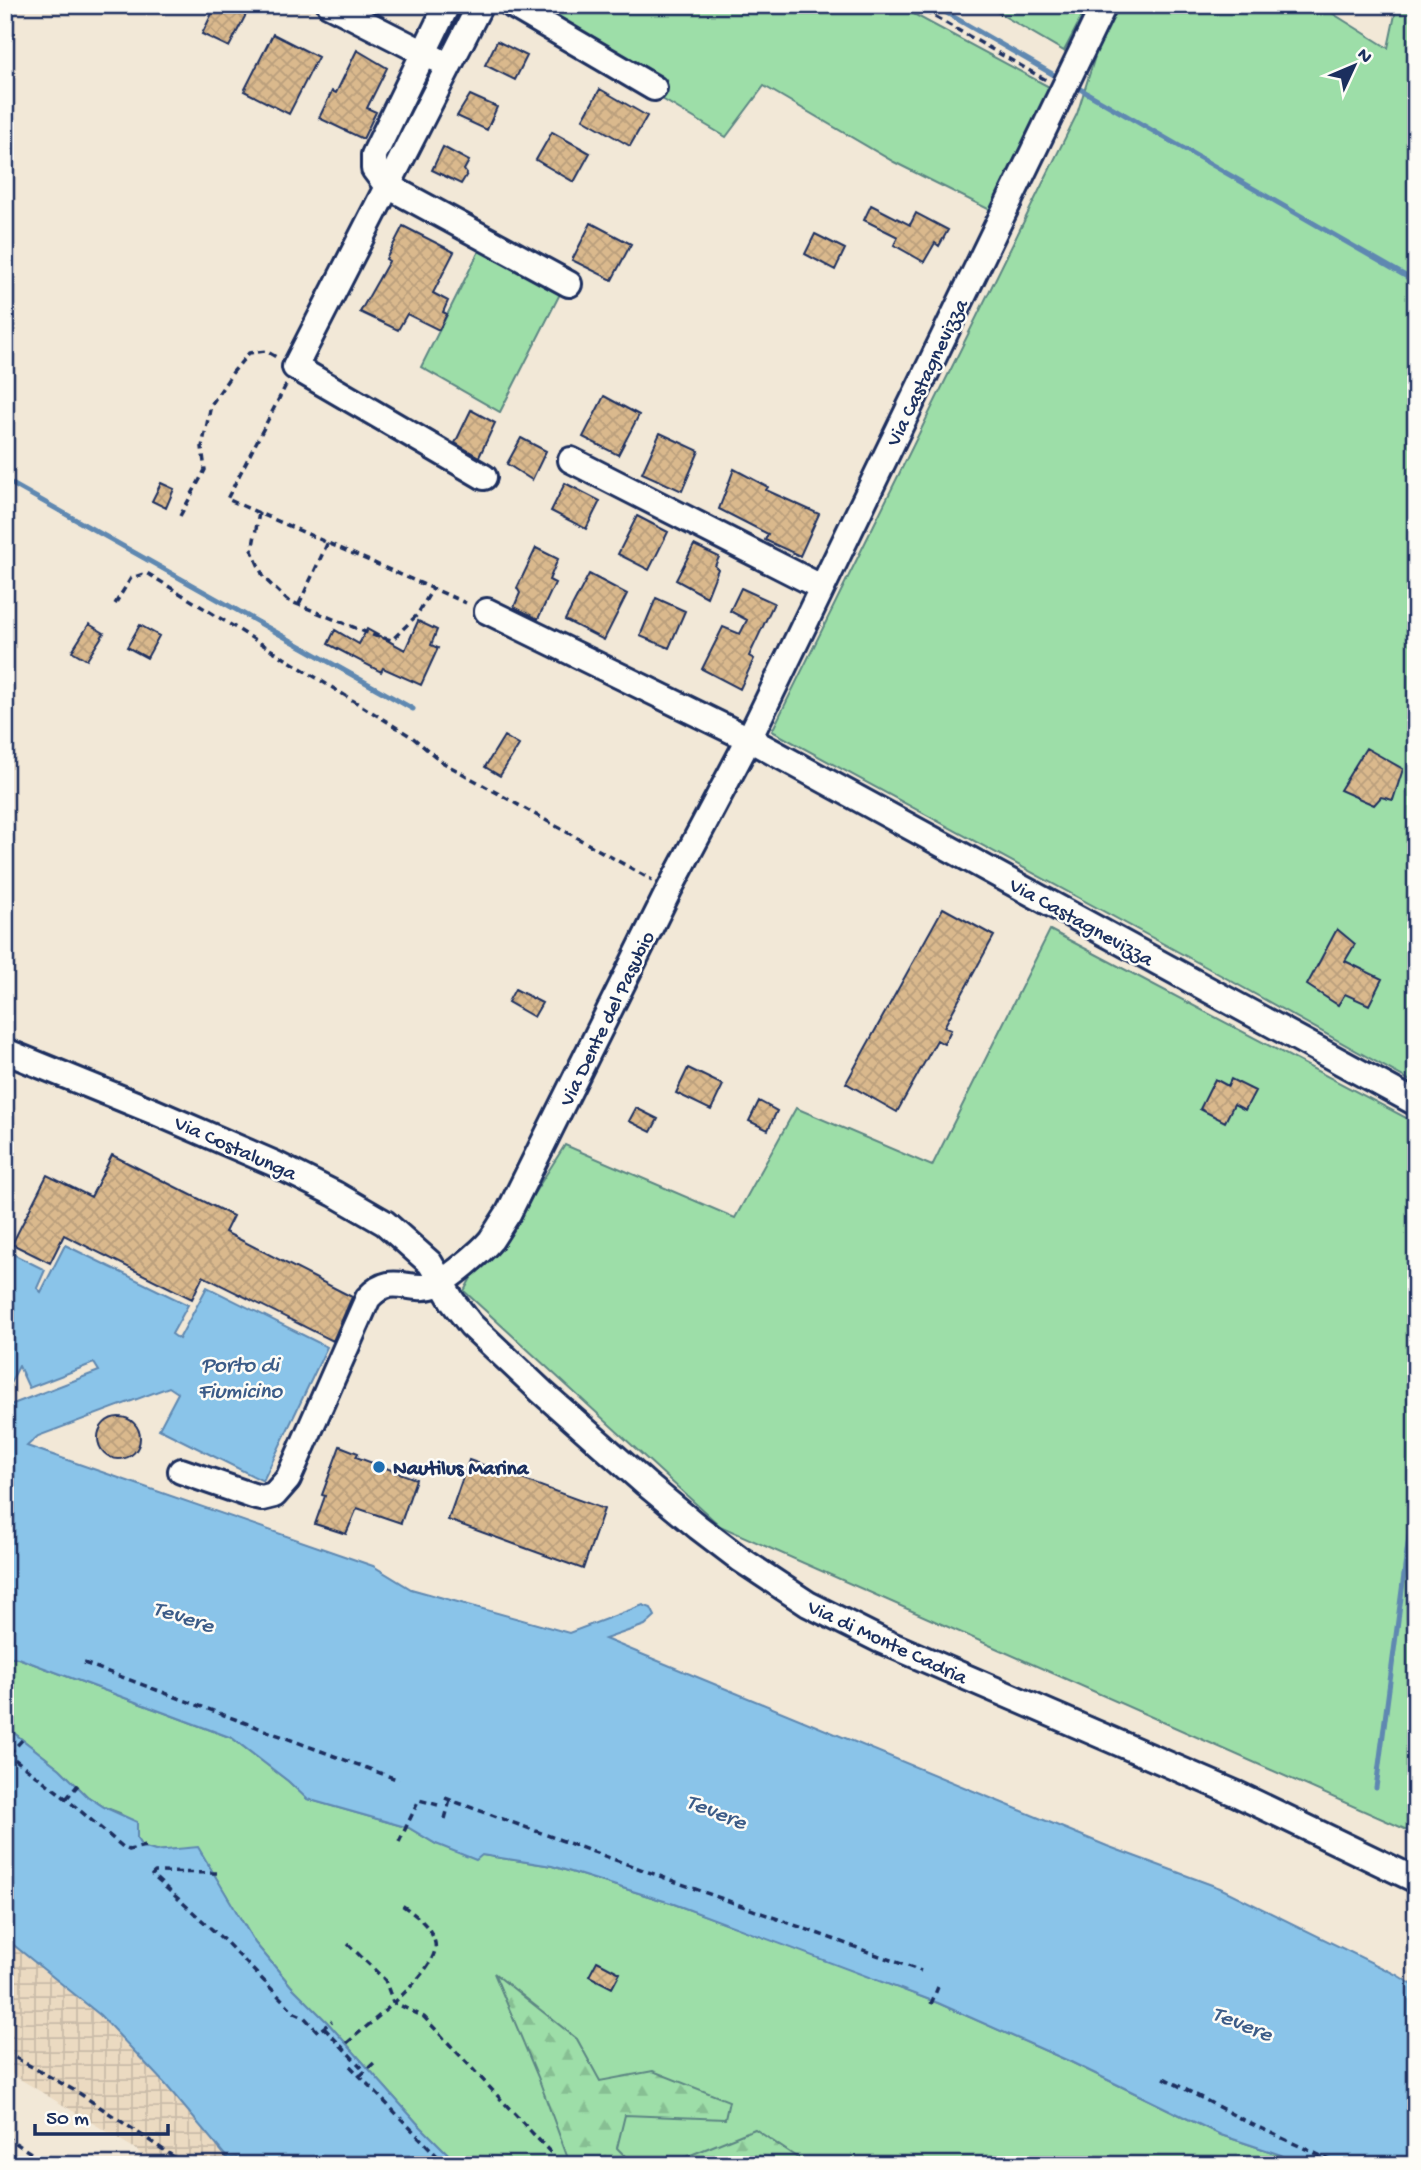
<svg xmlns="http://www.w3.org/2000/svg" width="1421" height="2170" viewBox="0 0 1421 2170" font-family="'Gochi Hand',sans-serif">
<defs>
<pattern id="industrial-grid" width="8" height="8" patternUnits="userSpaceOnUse" patternTransform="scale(1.75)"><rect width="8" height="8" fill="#ebdac1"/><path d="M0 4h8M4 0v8" fill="none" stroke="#c9bba8"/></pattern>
<pattern id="forest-firs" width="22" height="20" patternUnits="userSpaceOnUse" patternTransform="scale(1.75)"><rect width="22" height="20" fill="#9ddea8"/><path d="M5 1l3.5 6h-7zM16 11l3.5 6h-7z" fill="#87bf93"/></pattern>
<pattern id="building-cross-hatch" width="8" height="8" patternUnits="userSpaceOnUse" patternTransform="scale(1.75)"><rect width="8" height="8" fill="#dab98d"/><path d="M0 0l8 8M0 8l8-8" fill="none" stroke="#ba9f7c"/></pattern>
</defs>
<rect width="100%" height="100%" fill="#f2e8d7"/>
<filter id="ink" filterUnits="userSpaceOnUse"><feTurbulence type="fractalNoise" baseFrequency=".0143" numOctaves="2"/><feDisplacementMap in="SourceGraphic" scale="14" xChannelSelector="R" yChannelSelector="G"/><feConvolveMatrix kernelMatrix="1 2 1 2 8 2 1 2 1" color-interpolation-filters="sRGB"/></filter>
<g filter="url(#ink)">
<path fill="url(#industrial-grid)" d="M 5,1938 L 100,2014 L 244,2165 L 151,2165 L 137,2150 L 5,2070 Z"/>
<path fill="#9ddea8" stroke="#5c8683" stroke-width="2" d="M 504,5 L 897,5 L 1053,89 L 994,212 L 894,162 L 764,86 L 726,137 Z
M 985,5 L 1088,5 L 1064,51 Z
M 1117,5 L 1319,5 L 1388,48 L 1397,5 L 1416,5 L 1416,1084 L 1206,967 L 772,731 L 1077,114 L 1103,31 Z
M 482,245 L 564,286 L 500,412 L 421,367 Z
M 1050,930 L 1416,1123 L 1416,1834 L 720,1526 L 464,1291 L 472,1276 L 501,1245 L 565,1145 L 735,1218 L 796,1108 L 932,1166 Z
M 5,1656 L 18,1658 L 232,1738 L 288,1781 L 308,1799 L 409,1828 L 436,1844 L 482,1855 L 552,1866 L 674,1904 L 797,1949 L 938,2003 L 1071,2062 L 1221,2135 L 1281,2155 L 1299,2165 L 459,2165 L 417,2123 L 327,2022 L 291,1986 L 255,1943 L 198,1848 L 155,1851 L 142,1847 L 120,1813 L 104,1807 L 87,1796 L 60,1769 L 5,1726 Z"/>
<path fill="url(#forest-firs)" stroke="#5c8683" stroke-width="2" d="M 494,1973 L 577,2039 L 600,2081 L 653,2071 L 729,2101 L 725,2119 L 625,2115 L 617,2148 L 634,2165 L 570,2164 L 538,2077 Z
M 755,2129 L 808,2165 L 666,2165 Z"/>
<path fill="#8ac4e9" stroke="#5e88b1" stroke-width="2" d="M 65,1245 L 188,1305 L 172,1334 L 179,1339 L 207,1287 L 327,1347 L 263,1481 L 159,1429 L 178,1393 L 169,1387 L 38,1436 L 27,1446 L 373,1566 L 411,1589 L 569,1633 L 643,1605 L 651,1608 L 655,1616 L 645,1625 L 605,1639 L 1107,1846 L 1220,1888 L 1397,1975 L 1416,1987 L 1416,2165 L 1299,2165 L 1281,2155 L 1221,2135 L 1071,2062 L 938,2003 L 674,1904 L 552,1866 L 482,1855 L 476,1860 L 436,1844 L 409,1828 L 307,1799 L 288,1781 L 232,1738 L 18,1658 L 5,1656 L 5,1407 L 99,1371 L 94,1363 L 29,1388 L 19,1366 L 5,1393 L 5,1258 L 9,1252 L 45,1270 L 37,1288 L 41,1292 Z
M 5,1726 L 60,1769 L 87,1796 L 104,1807 L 137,1822 L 137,1839 L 142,1847 L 155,1851 L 198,1847 L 255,1943 L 291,1986 L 327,2022 L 417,2123 L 459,2165 L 244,2165 L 236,2157 L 228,2159 L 166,2085 L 100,2015 L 5,1938 Z"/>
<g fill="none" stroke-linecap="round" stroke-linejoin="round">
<path stroke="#5e88b1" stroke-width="5" d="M 933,5 L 1061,79
M 1073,85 L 1416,282
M 5,480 L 413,709
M 1376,1788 L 1416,1483"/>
</g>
<path fill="url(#building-cross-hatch)" stroke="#1b2f5e" stroke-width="2" d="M 216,5 L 251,5 L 229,47 L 202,34 Z
M 273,34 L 318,57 L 289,114 L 244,91 Z
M 497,41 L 527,56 L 515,80 L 485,65 Z
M 357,50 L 387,68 L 367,108 L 376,112 L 363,139 L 319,118 L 332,91 L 336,93 Z
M 600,89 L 647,116 L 630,146 L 583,119 Z
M 470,95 L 497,107 L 487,130 L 457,116 Z
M 552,132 L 590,153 L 574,182 L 536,160 Z
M 443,147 L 469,161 L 464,170 L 467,174 L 461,184 L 432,170 Z
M 871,205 L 910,225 L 916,213 L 948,230 L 939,246 L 935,243 L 924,262 L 894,245 L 898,237 L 864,220 Z
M 591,223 L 631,244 L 612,280 L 572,260 Z
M 403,226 L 454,252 L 433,293 L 448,301 L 443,312 L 447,314 L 439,330 L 407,314 L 398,330 L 360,312 L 389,261 L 386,259 Z
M 815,234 L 845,249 L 835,270 L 805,254 Z
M 604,396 L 639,415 L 618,455 L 583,437 Z
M 471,410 L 495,423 L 479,457 L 455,443 Z
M 660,433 L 699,451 L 682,491 L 642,473 Z
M 521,438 L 546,451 L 532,480 L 507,464 Z
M 734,469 L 768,487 L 766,490 L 819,514 L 800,556 L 765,540 L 768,534 L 719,509 Z
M 161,483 L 174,489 L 166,508 L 152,501 Z
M 565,483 L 600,501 L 586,529 L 551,511 Z
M 637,516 L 668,532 L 649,570 L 618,554 Z
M 694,545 L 719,557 L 715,566 L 718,569 L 707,597 L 676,580 Z
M 536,548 L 558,559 L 549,580 L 555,583 L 538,619 L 514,607 L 520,593 L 517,588 Z
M 589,574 L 627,594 L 604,640 L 565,620 Z
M 741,588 L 774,603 L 749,656 L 754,659 L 740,689 L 702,669 L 723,627 L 740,634 L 747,620 L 730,611 Z
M 656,598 L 685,611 L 669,648 L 640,636 Z
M 418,621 L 437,630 L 431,645 L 438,648 L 421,685 L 383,668 L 381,672 L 328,644 L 335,630 L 359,644 L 367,629 L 405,650 Z
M 89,624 L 104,633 L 87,660 L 72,651 Z
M 140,625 L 159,636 L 147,658 L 127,647 Z
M 504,736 L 519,745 L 500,776 L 485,767 Z
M 1366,748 L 1403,769 L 1393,800 L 1381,797 L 1374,805 L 1340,790 Z
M 943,908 L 994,936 L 944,1027 L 951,1030 L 944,1044 L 937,1040 L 897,1112 L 846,1083 Z
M 1337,929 L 1355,944 L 1345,961 L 1382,979 L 1369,1005 L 1345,994 L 1338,1005 L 1307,985 Z
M 515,989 L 542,1003 L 534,1017 L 508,1002 Z
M 688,1068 L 723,1085 L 711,1110 L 676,1093 Z
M 1215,1079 L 1228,1086 L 1231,1079 L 1255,1091 L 1245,1110 L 1234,1104 L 1225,1122 L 1200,1109 Z
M 759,1101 L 777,1111 L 768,1130 L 749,1121 Z
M 636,1108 L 658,1119 L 651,1132 L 629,1121 Z
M 112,1155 L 233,1216 L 225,1232 L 352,1297 L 333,1341 L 203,1276 L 192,1299 L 64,1235 L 50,1263 L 12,1244 L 47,1175 L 91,1197 Z
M98 1438a21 21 0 1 1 42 0a21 21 0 1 1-42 0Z
M 340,1446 L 358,1453 L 356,1457 L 416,1479 L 401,1523 L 357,1508 L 346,1534 L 315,1524 L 325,1496 L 322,1495 Z
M 469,1460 L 604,1509 L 583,1569 L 448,1520 Z
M 597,1961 L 620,1973 L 612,1988 L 589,1976 Z"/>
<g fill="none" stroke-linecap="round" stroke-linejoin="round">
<g stroke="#1b2f5e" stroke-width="30">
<path id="minor" d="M 330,5 L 436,59
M 447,5 L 374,155 L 374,169 L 386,185 L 569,284
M 480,5 L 295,367 L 484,477
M 512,5 L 654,88
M 1104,5 L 749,739 L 1416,1103
M 571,460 L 821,587
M 5,1051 L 155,1112 L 273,1163 L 335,1194 L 385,1223 L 430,1263 L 453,1302 L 471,1325 L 542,1392 L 646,1484 L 698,1527 L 740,1559 L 808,1604 L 880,1640 L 1237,1794 L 1416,1880
M 181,1471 L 253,1496 L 262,1498 L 274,1495 L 288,1479 L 368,1298 C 392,1271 409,1294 435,1285 C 448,1280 482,1251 491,1240 C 497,1231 503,1221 509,1212 L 669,890 L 749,739 L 487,611"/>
</g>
<path stroke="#1b2f5e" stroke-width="3.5" stroke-dasharray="7 5" stroke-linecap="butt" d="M 914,5 L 1046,80
M 286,385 L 227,499 L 466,603
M 259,513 L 252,551 L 264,578 L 287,600 L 375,636 L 392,640 L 417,615 L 433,588
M 180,516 L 205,470 L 202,447 L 211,405 L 233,372 L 249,353 L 266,351 L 276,357
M 115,604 L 131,578 L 147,573 L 412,737 L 442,762 L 652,880
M 299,604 L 328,542
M 84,1663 L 399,1780
M 5,1752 L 58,1792 L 123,1847 L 129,1850 L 145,1846
M 9,1754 L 24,1738
M 445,1798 L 921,1971
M 66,1799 L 78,1785
M 445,1819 L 450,1800
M 399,1842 L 419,1800 L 438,1805
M 217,1873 L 155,1872 L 152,1875 L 226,1942 L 295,2013 L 304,2017 L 318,2032 L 332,2021
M 348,1944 L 385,1980 L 393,2002 L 424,2017 L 552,2154
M 931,2004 L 938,1987
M 324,2028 L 365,2071
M 347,2043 C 367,2025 441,1970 435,1943 C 431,1925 413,1913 399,1903
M 5,2052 L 79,2093 L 186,2165
M 350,2066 L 446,2165
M 360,2076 L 375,2062
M 1164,2078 L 1247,2122 L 1341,2165
M 5,2136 L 49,2165"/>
<use href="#minor" stroke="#fdfcf7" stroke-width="24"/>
</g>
</g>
<circle fill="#1f6fb2" stroke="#fdfcf7" stroke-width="2.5" cx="379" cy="1467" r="7"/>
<g text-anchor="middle" stroke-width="5" stroke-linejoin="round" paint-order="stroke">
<g font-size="21" fill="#1b2f5e" stroke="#fdfcf7">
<text transform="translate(926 372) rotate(-64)" y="7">Via Castagnevizza</text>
<text transform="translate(1082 921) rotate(29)" y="7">Via Castagnevizza</text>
<text transform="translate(606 1018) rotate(-64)" y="7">Via Dente del Pasubio</text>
<text transform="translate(236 1147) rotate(24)" y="7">Via Costalunga</text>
<text transform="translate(888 1641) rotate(25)" y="7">Via di Monte Cadria</text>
</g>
<g font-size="21" font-weight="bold" fill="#1b2f5e" stroke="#fdfcf7" text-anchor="start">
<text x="393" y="1474">Nautilus Marina</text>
</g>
<g font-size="23" font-style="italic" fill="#3c5c88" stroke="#fdfcf7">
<text x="240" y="1371">Porto di<tspan x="240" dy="26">Fiumicino</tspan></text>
<text transform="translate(184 1615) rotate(18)" y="8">Tevere</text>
<text transform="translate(717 1810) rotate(22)" y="8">Tevere</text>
<text transform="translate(1243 2022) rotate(22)" y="8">Tevere</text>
</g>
</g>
<rect width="1421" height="2170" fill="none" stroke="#fdfcf7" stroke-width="28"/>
<rect x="14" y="14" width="1393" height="2142" fill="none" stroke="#1b2f5e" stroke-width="2.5" filter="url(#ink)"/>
<g transform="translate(1354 66) rotate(46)" stroke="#fdfcf7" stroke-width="5" paint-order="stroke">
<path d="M0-5L12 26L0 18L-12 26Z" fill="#1b2f5e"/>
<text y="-10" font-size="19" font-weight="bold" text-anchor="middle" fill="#1b2f5e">N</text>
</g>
<path d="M35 2124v10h133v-10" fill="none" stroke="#1b2f5e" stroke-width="3.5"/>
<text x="46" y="2124" font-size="21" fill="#1b2f5e" stroke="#fdfcf7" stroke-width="5" paint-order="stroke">50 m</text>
</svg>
